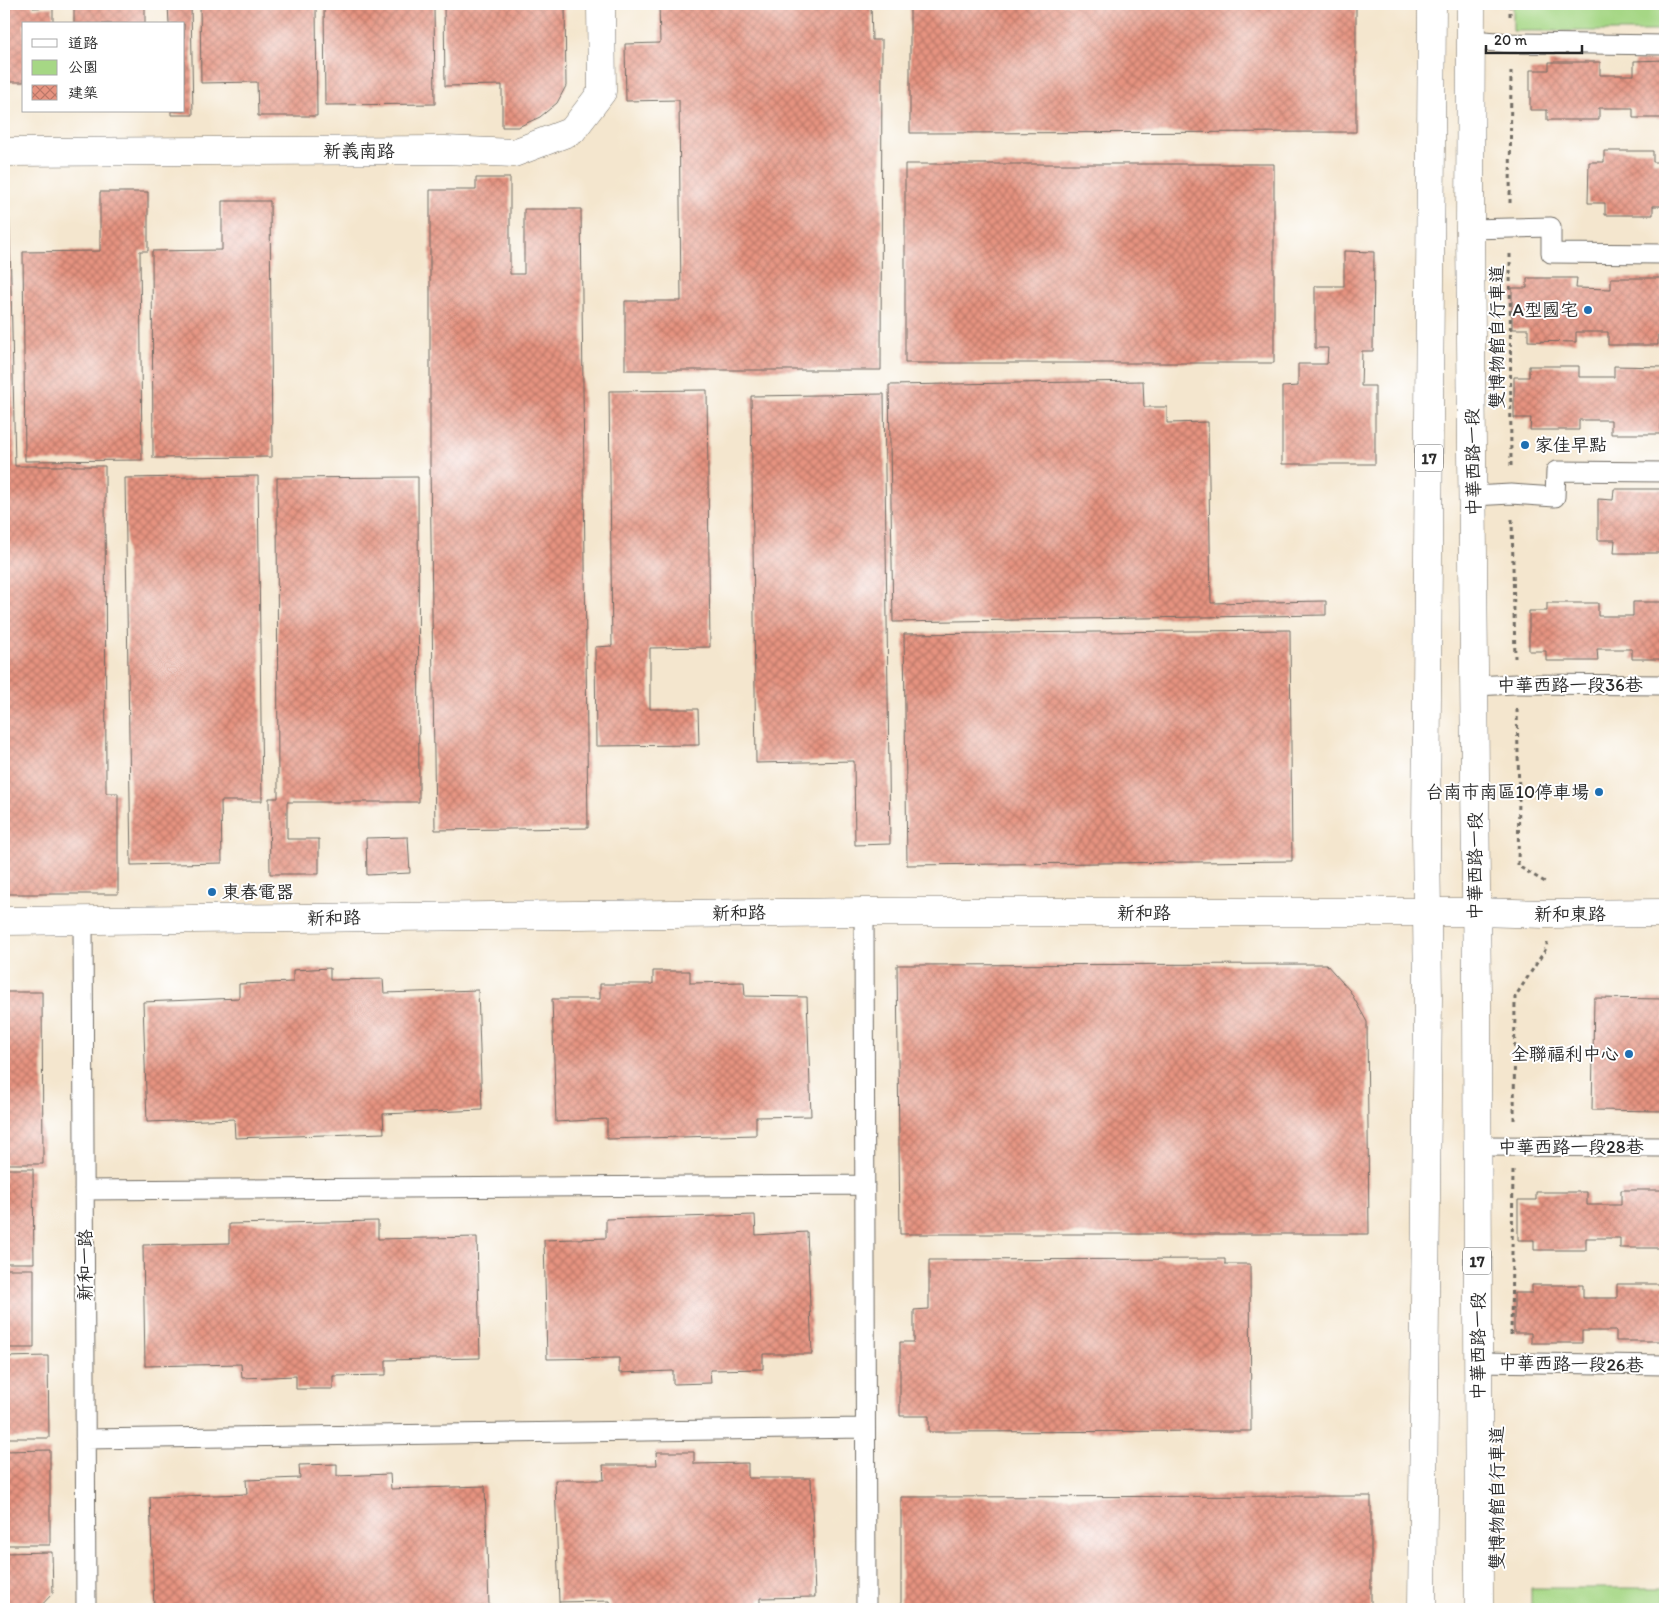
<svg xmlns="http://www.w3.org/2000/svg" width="1669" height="1613" viewBox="0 0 1669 1613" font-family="Itim,'LXGW WenKai TC',sans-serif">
<defs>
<pattern id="building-cross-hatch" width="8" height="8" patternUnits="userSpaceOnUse" patternTransform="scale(1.25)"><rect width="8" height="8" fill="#e69380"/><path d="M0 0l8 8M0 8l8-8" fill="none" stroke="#bb7869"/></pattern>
</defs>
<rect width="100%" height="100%" fill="#fff"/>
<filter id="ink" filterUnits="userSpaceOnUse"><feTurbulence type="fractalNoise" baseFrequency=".02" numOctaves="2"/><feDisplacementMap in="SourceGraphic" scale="10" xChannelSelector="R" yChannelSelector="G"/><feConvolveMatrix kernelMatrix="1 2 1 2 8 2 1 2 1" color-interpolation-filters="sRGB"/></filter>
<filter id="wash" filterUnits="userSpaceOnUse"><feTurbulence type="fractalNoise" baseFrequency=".0096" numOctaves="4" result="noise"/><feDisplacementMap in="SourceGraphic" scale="20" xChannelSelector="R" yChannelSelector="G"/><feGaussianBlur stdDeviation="1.12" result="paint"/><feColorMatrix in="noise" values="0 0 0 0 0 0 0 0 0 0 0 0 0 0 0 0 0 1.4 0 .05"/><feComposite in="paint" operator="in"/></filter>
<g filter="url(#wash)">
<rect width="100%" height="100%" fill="#f4e6ce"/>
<path fill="#a6d785" stroke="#688158" d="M 1513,4 L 1665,4 L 1665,31 L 1513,31 Z
M 1531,1588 L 1665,1588 L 1665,1609 L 1531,1609 Z"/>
<g id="blocks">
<path fill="url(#building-cross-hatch)" d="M 4,4 L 32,4 L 33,8 L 53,7 L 53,24 L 24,24 L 24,82 L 4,82 Z
M 74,4 L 145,4 L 145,24 L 74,24 Z
M 168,4 L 191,4 L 193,115 L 171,115 L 171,111 L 184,111 L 184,24 L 169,24 Z
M 200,4 L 316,4 L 317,116 L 258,116 L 257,82 L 201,83 Z
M 324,4 L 434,4 L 435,104 L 325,105 Z
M 444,4 L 565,4 L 566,86 L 557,103 L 540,117 L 518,127 L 502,127 L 502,85 L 445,86 Z
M 659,4 L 871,4 L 872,40 L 882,40 L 881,370 L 625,370 L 625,301 L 681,301 L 679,100 L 626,101 L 625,44 L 660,43 Z
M 910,4 L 1356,4 L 1356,132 L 910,133 Z
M 1665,60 L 1665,118 L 1633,118 L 1633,108 L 1599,108 L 1599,120 L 1547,120 L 1547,110 L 1530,110 L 1530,70 L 1549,70 L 1549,62 L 1600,62 L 1600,75 L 1634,75 L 1634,61 Z
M 1604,151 L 1653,151 L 1653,162 L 1665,162 L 1665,206 L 1653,206 L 1653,215 L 1605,215 L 1605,203 L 1588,203 L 1589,162 L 1604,162 Z
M 905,164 L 1274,164 L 1274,363 L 905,363 Z
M 476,178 L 510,178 L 510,274 L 524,274 L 524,209 L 581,209 L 588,828 L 435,830 L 430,464 L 430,190 L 476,190 Z
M 100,192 L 148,192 L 148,251 L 140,251 L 142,460 L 25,461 L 23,252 L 100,251 Z
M 4,194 L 9,194 L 15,466 L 105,466 L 106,793 L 118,793 L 118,894 L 4,894 Z
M 222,201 L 270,201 L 272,457 L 153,458 L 152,251 L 222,250 Z
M 1344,251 L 1374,252 L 1373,351 L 1362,351 L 1361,386 L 1375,386 L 1375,464 L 1282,464 L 1282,387 L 1298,386 L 1298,364 L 1327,364 L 1328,348 L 1315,348 L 1315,286 L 1344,286 Z
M 1527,278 L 1577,278 L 1576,288 L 1611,289 L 1611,278 L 1662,278 L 1662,291 L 1665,291 L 1665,335 L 1658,335 L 1658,345 L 1608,345 L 1608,332 L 1576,332 L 1576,342 L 1528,341 L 1528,329 L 1512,329 L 1512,288 L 1527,288 Z
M 1529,366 L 1579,366 L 1579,377 L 1614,377 L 1614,366 L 1665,367 L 1665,424 L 1661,424 L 1661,434 L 1611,434 L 1611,420 L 1579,420 L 1579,430 L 1530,430 L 1531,418 L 1514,418 L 1514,377 L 1529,377 Z
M 1143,381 L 1144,407 L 1167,407 L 1167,423 L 1208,422 L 1211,603 L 1326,601 L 1326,615 L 893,622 L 889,385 Z
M 707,390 L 710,647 L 650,648 L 650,709 L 698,709 L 699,745 L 596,746 L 595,647 L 612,646 L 609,391 Z
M 884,394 L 890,844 L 855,845 L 854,761 L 756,763 L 751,396 Z
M 258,476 L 262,801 L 221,801 L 222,863 L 131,865 L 125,478 Z
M 418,477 L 419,802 L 287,802 L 287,839 L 319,839 L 319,874 L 270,874 L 269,798 L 278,798 L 277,478 Z
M 1614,489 L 1663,489 L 1663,500 L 1665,500 L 1665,543 L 1663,543 L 1663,553 L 1614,553 L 1615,540 L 1598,540 L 1598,499 L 1613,500 Z
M 1633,602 L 1665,602 L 1665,659 L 1632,659 L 1632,649 L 1597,649 L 1598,661 L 1546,661 L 1546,651 L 1529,651 L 1529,611 L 1547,611 L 1547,603 L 1598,603 L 1598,616 L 1633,616 Z
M 1290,630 L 1292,861 L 907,865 L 904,634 Z
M 408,837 L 410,873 L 367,875 L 366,838 Z
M 1326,964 L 1350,991 L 1367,1022 L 1369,1234 L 900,1234 L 897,965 Z
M 330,968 L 330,980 L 383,979 L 384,993 L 478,990 L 482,1110 L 383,1114 L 384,1133 L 235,1138 L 234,1119 L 147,1122 L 143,1002 L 239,998 L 239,984 L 293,982 L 293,970 Z
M 653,971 L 690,971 L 690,983 L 744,982 L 745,996 L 807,997 L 811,1116 L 756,1117 L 756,1135 L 607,1139 L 607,1119 L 556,1122 L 552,999 L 600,999 L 600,984 L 653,984 Z
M 4,992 L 42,992 L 43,1164 L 4,1164 Z
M 1594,998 L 1665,999 L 1665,1111 L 1592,1110 Z
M 4,1169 L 33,1169 L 34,1263 L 4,1263 Z
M 1621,1190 L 1665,1190 L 1665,1248 L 1620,1248 L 1620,1238 L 1586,1238 L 1586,1250 L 1534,1250 L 1534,1240 L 1518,1240 L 1518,1200 L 1536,1200 L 1536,1192 L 1587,1192 L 1587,1205 L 1621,1205 Z
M 755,1215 L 756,1235 L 807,1232 L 812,1354 L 763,1354 L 763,1369 L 710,1370 L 711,1383 L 673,1384 L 673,1371 L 619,1373 L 619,1358 L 547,1359 L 544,1240 L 606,1238 L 606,1219 Z
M 378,1221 L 378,1239 L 477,1237 L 480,1358 L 386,1360 L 386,1375 L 333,1376 L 333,1389 L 296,1389 L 296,1376 L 242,1378 L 241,1364 L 145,1366 L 143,1245 L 229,1243 L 229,1224 Z
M 1225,1259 L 1225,1264 L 1250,1264 L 1251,1431 L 929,1432 L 929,1416 L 900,1416 L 900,1342 L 914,1342 L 914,1310 L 929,1309 L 929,1260 Z
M 4,1269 L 34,1269 L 34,1348 L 4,1348 Z
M 1617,1284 L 1665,1284 L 1665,1331 L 1664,1331 L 1664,1341 L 1616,1341 L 1616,1331 L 1582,1331 L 1582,1343 L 1531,1343 L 1531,1333 L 1514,1333 L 1514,1293 L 1532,1293 L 1532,1285 L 1583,1285 L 1583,1298 L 1617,1298 Z
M 48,1356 L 49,1438 L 4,1438 L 4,1357 Z
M 50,1450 L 50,1545 L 4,1545 L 4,1451 Z
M 656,1452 L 694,1452 L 694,1464 L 748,1463 L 748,1478 L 811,1478 L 815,1597 L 760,1598 L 760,1609 L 611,1609 L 610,1601 L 559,1602 L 555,1480 L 604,1480 L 603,1465 L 657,1465 Z
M 337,1464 L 337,1476 L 390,1474 L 391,1489 L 485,1486 L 489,1606 L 402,1609 L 154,1609 L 150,1497 L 247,1494 L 246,1480 L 300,1478 L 299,1465 Z
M 1371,1496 L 1371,1609 L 901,1609 L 901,1497 Z
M 52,1552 L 53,1593 L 38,1609 L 4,1609 L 4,1553 Z"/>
</g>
</g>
<g filter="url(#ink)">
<use href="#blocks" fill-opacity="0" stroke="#716c64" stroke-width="1"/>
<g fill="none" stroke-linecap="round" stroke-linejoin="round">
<g stroke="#716c64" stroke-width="21">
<path id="lane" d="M 1471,40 L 1511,43 L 1665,45
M 1470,229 L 1551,227 L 1551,253 L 1665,254
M 1473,496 L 1511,494 L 1555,497 L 1556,471 L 1665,472
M 1474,686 L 1516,684 L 1665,685
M 864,912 L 866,1609
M 83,920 L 86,1609
M 1477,1146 L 1665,1147
M 84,1190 L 865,1185
M 1478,1362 L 1665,1365
M 85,1439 L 865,1428"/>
</g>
<g stroke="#716c64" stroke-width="29">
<path id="street" d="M 4,152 L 445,150 L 514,153 L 572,131 L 602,92 L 601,4
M 4,921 L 864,912 L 1475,912 L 1546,914 L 1665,913"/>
</g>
<g stroke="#716c64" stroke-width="29">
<path id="primary" d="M 1471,4 L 1470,229 L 1477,997 L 1479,1609
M 1422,1609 L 1428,997 L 1426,833 L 1432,4"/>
</g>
<path stroke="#716c64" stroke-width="3" stroke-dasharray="4 4" stroke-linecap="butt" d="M 1510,4 L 1510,18
M 1510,203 L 1511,69
M 1510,254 L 1511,468
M 1512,519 L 1515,658
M 1517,709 L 1519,796 L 1518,866 L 1545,882
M 1514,1120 L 1515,997 L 1547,947 L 1547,943
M 1511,1335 L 1513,1171"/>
<use href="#lane" stroke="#fff" stroke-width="19"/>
<use href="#street" stroke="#fff" stroke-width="28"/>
<use href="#primary" stroke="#fff" stroke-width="28"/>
</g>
</g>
<g fill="#1f6fb2" stroke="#fff" stroke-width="2">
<circle cx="1588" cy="310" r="5"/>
<circle cx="1525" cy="445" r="5"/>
<circle cx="1599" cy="792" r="5"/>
<circle cx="212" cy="892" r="5"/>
<circle cx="1629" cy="1054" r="5"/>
</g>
<g text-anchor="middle" stroke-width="4" stroke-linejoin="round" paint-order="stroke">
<g fill="#fff" stroke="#6b6b6b" stroke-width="1">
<rect x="1415" y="444.5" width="28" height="27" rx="4"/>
<rect x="1463" y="1247.5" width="28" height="27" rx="4"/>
</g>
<g font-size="16" font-weight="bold" fill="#2b2b2b">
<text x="1429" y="464">17</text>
<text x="1477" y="1267">17</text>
</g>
<g font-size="18" fill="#2b2b2b" stroke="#fff">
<text x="359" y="157">新義南路</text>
<text transform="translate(1497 337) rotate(-90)" y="6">雙博物館自行車道</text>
<text transform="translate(1473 462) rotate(-91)" y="6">中華西路一段</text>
<text x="1570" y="691">中華西路一段36巷</text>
<text transform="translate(1475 866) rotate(-90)" y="6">中華西路一段</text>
<text transform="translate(739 913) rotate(-1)" y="6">新和路</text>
<text x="1144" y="919">新和路</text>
<text x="1570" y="920">新和東路</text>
<text transform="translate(334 918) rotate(-1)" y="6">新和路</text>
<text x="1571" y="1153">中華西路一段28巷</text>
<text transform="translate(85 1265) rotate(-90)" y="6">新和一路</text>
<text transform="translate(1478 1346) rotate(-90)" y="6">中華西路一段</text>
<text transform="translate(1571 1364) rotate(1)" y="6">中華西路一段26巷</text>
<text transform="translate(1497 1498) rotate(-90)" y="6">雙博物館自行車道</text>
</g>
<g font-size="18" fill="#2b2b2b" stroke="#fff" text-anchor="end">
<text x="1578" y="316">A型國宅</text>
<text x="1535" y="451" text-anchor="start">家佳早點</text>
<text x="1589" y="798">台南市南區10停車場</text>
<text x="222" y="898" text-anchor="start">東春電器</text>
<text x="1619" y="1060">全聯福利中心</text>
</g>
</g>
<rect width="1669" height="1613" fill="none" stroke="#fff" stroke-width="20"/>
<rect x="22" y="22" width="162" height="90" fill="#ffffff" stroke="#aaaaaa"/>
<rect x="32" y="39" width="25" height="8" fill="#ffffff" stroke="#aaaaaa"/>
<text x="68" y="48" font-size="15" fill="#2b2b2b">道路</text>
<rect x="32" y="60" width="25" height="15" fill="#a6d785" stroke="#aaaaaa"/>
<text x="68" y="72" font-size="15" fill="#2b2b2b">公園</text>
<rect x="32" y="85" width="25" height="15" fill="url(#building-cross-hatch)" stroke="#aaaaaa"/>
<text x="68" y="98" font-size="15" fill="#2b2b2b">建築</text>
<path d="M1486 45v8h96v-8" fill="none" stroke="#2b2b2b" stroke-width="2.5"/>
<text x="1494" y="45" font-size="15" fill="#2b2b2b" stroke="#ffffff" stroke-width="4" paint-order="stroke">20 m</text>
</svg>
